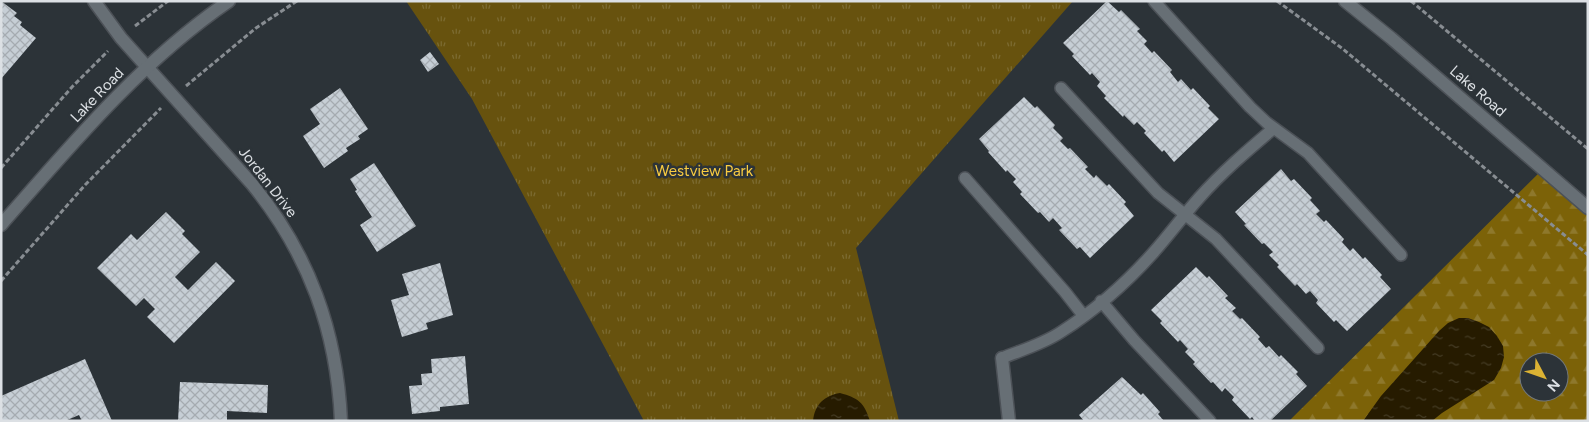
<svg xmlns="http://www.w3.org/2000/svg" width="1589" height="422" viewBox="0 0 1589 422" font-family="Figtree,sans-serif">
<defs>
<pattern id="grass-tufts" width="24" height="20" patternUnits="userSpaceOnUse" patternTransform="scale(1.25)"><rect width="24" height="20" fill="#67520e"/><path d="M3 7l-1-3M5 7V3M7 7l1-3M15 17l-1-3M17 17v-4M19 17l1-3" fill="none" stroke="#7c6b31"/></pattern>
<pattern id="forest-firs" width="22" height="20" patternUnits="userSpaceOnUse" patternTransform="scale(1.25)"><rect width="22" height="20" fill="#7c6208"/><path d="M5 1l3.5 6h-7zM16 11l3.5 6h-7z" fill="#8e782c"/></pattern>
<pattern id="water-ripples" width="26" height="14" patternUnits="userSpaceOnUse" patternTransform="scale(1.25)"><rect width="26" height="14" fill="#261b00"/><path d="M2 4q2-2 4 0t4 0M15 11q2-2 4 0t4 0" fill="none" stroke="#453c25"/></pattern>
<pattern id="building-cross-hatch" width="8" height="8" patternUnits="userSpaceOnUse" patternTransform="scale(1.25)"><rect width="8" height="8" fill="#c6ced5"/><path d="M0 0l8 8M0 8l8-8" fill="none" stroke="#a5abb1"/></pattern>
</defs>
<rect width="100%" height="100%" fill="#2c3338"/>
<path fill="url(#grass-tufts)" d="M 406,1 L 1073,1 L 856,248 L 899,421 L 644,421 L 472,99 Z"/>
<path fill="url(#forest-firs)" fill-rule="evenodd" d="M 1543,169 L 1588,208 L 1588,421 L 1289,421 ZM 1529,362 L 1559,362 L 1559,392 L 1529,392 Z"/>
<path fill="url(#water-ripples)" d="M 1459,318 L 1468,318 L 1479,322 L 1489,327 L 1497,336 L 1503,346 L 1504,357 L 1501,368 L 1494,380 L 1442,413 L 1432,421 L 1363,421 L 1381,396 L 1439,331 L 1448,323 Z
M 840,393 C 858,398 864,402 870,421 L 813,421 C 815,404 824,396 840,393 Z"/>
<path fill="url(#building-cross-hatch)" d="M 1,1 L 17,13 L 14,16 L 22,22 L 20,25 L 36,38 L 1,79 Z
M 1107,1 L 1119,12 L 1121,10 L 1140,29 L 1137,31 L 1147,41 L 1144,44 L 1152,53 L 1154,51 L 1172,70 L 1170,72 L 1178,82 L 1181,79 L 1191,90 L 1193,88 L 1210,106 L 1208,108 L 1219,119 L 1174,162 L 1164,150 L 1162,152 L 1144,133 L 1146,131 L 1137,122 L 1134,125 L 1124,115 L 1123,117 L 1104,98 L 1106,96 L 1097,86 L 1100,82 L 1092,73 L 1090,75 L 1072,56 L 1074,54 L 1063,43 Z
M 430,52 L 439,64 L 428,72 L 420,60 Z
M 340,88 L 368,129 L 358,136 L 360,139 L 346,148 L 348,151 L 324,168 L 303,136 L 320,124 L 310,109 Z
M 1024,97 L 1035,108 L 1037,106 L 1055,125 L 1053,128 L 1063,138 L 1060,141 L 1068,149 L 1070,148 L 1088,167 L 1085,169 L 1094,178 L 1096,175 L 1107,186 L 1109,184 L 1126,202 L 1124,204 L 1134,216 L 1090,258 L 1080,247 L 1077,249 L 1059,230 L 1062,228 L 1053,218 L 1049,222 L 1040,212 L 1038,213 L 1020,194 L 1022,192 L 1013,182 L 1016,179 L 1007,170 L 1006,172 L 988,152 L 989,151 L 979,139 Z
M 374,163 L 416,226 L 377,252 L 360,225 L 372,217 L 355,191 L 357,190 L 350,179 Z
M 1281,169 L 1291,181 L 1294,179 L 1312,198 L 1310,200 L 1320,211 L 1316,214 L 1324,222 L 1326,220 L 1344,239 L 1342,242 L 1350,251 L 1353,248 L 1363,259 L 1365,257 L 1382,275 L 1380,277 L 1391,289 L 1347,331 L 1336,320 L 1334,322 L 1316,303 L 1318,300 L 1310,291 L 1306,294 L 1297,284 L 1295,286 L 1277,267 L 1279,265 L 1269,255 L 1273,252 L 1264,243 L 1262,244 L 1244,225 L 1246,224 L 1235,212 Z
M 166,212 L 185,231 L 182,234 L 200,252 L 175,277 L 188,290 L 216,262 L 235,281 L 174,343 L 147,317 L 155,309 L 144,298 L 136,306 L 97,268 L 131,234 L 137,240 Z
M 440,263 L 453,315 L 426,323 L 428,329 L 402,337 L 391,300 L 409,295 L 402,274 Z
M 1196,267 L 1207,278 L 1209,276 L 1228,296 L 1225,298 L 1236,308 L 1232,311 L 1240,319 L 1242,318 L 1260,337 L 1258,339 L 1266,348 L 1269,346 L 1279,357 L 1281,355 L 1298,372 L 1296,374 L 1307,386 L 1270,421 L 1255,421 L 1252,417 L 1250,419 L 1232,400 L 1234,397 L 1225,388 L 1222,392 L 1213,382 L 1211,383 L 1193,364 L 1195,362 L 1185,352 L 1188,349 L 1180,340 L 1178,342 L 1160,323 L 1162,321 L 1151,310 Z
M 465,356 L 469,404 L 440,407 L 440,411 L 412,414 L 409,386 L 422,385 L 421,374 L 432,373 L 431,359 Z
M 85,359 L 112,421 L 82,421 L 79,415 L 65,421 L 1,421 L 1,396 Z
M 1122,377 L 1141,395 L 1143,393 L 1160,412 L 1158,414 L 1164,421 L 1084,421 L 1079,415 Z
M 180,382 L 268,385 L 267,413 L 227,411 L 227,421 L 178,421 Z"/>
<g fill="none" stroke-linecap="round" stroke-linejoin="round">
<g stroke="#4c5157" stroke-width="14">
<path id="service" d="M 1154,1 L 1250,107 L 1267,123 L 1308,153 L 1401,255
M 1061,88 L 1158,193 L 1216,239 L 1318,348
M 965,178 L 1065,292 L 1083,315
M 1101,301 L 1134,340 L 1210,421
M 1002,358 C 1022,350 1043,344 1061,332 C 1094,311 1127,282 1153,253 C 1169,235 1183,216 1199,198 C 1222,172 1248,150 1274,128"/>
</g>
<g stroke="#4c5157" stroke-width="15">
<path id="minor" d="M 94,1 L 121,38 L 252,184 C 309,254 337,331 341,421
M 1002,358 L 1009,421"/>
</g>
<g stroke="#4c5157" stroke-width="15">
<path id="tertiary" d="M 1345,1 L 1391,38 L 1588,208
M 1,225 C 71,145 140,62 229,1"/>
</g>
<path stroke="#888d92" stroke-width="3" stroke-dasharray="5 2.5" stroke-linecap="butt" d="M 1277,1 L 1343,49 L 1588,255
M 1411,1 L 1588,149
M 135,26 L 168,1
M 186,86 L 256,28 L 297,1
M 1,168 L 72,87 L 108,51
M 1,281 L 85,185 L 161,108"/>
<use href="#service" stroke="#676f75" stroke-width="11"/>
<use href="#minor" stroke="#676f75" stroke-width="12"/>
<use href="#tertiary" stroke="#676f75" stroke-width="12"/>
</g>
<g text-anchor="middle" stroke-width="5" stroke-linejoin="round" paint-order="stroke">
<g font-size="15" fill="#dce0e4" stroke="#2c3338">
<text transform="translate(1478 91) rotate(41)" y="5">Lake Road</text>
<text transform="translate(97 95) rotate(-46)" y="5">Lake Road</text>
<text transform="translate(268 182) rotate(52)" y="5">Jordan Drive</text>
</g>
<g font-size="15" fill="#f9cc41" stroke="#2c3338">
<text x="704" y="176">Westview Park</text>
</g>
</g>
<rect width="1589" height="422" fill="none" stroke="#dce0e4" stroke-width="5"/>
<g transform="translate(1544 377) rotate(131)"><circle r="24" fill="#2c3338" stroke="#72787d"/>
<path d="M0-4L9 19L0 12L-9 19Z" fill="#dbb233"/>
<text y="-8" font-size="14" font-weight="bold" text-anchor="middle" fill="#dce0e4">N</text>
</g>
</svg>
